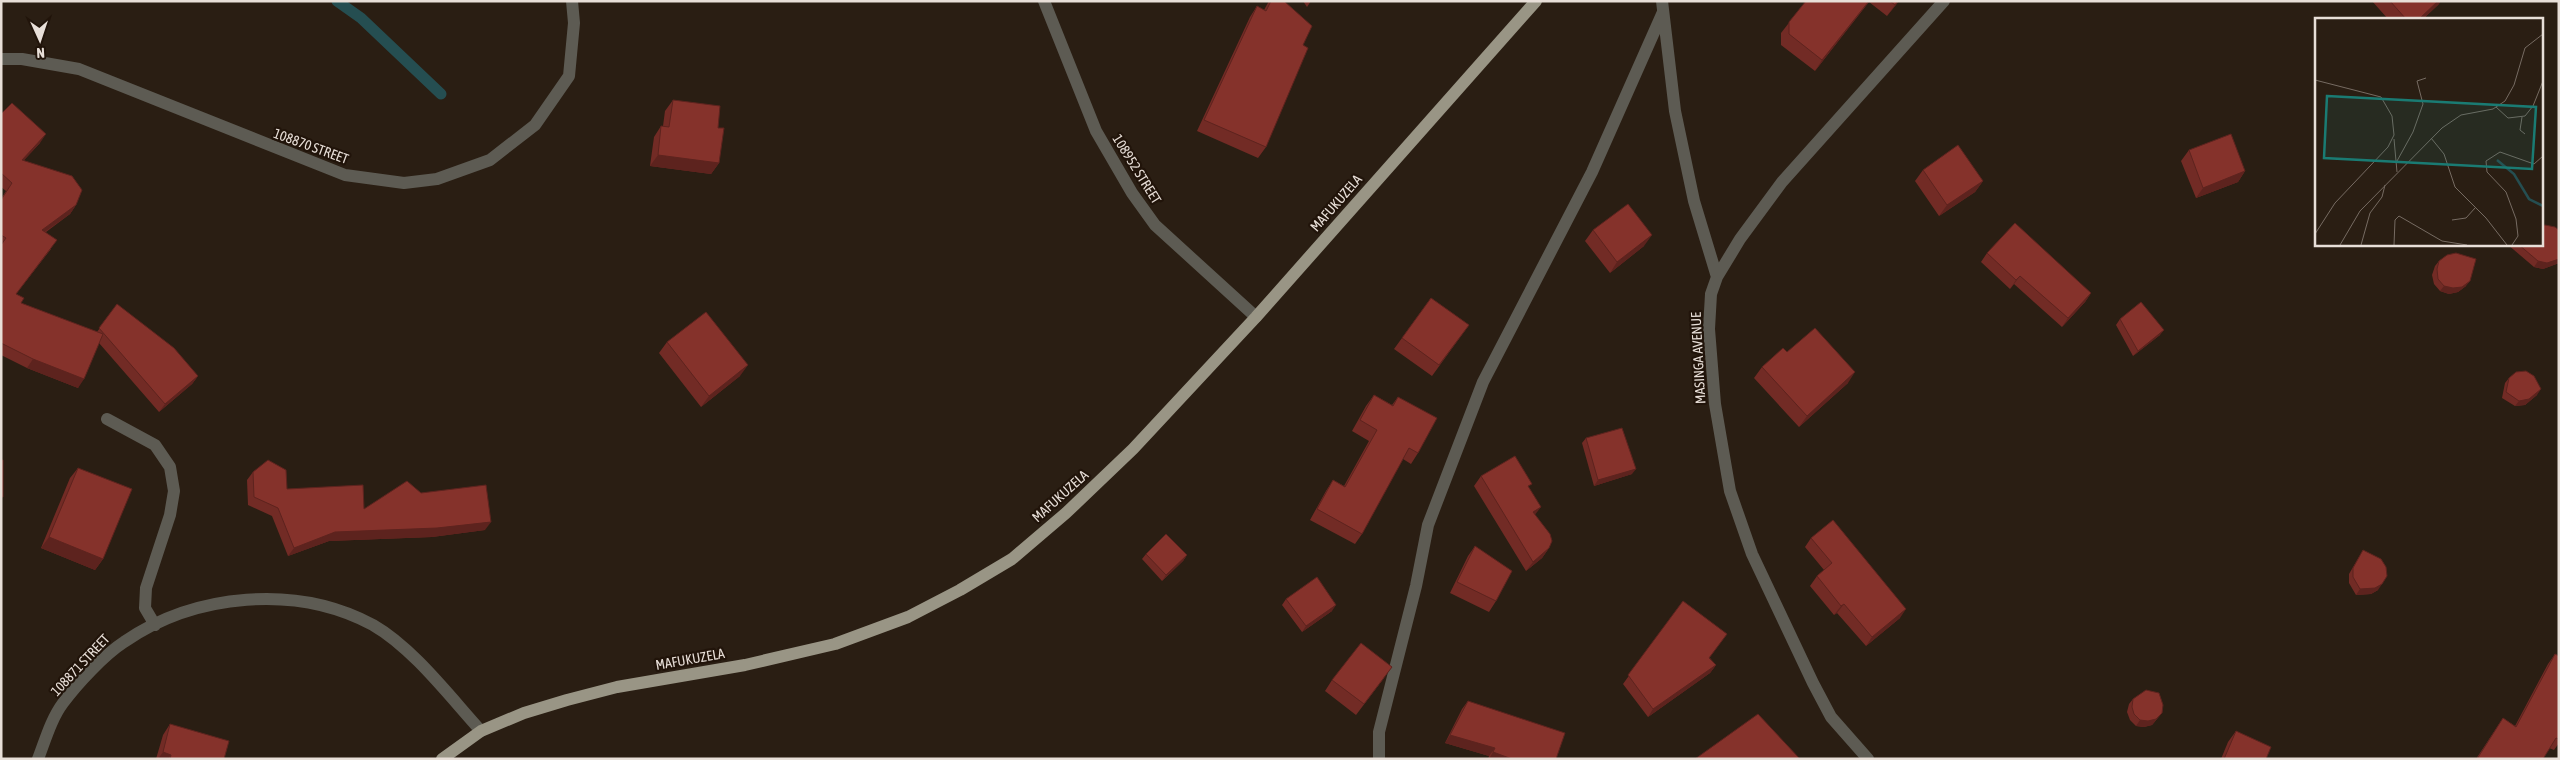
<svg xmlns="http://www.w3.org/2000/svg" width="2560" height="760" viewBox="0 0 2560 760" font-family="'Asap Condensed',sans-serif">
<rect width="100%" height="100%" fill="#2a1e13"/>
<g fill="none" stroke-linecap="round" stroke-linejoin="round">
<path stroke="#254e51" stroke-width="11" d="M 337,1 L 361,18 L 441,94"/>
<path stroke="#5d5b53" stroke-width="12" d="M 1044,1 L 1096,131 L 1132,193 L 1155,225 L 1256,317
M 1662,1 L 1675,111 L 1694,201 L 1717,277
M 1,59 L 22,59 L 79,69 L 345,175 L 404,183 L 437,179 L 490,160 L 535,125 L 569,76 L 574,23 L 572,1
M 107,419 L 155,445 L 170,467 L 174,491 L 170,515 L 146,588 L 145,608 L 155,625
M 38,759 C 45,741 51,719 63,703 C 77,684 104,655 124,642 C 195,593 297,584 373,625 C 413,648 450,697 481,731
M 1379,759 L 1379,732 L 1416,586 L 1428,525 L 1483,382 L 1592,172 L 1663,12
M 1868,759 L 1831,717 L 1813,683 L 1752,554 L 1730,491 L 1715,404 L 1709,329 L 1711,294 L 1717,277 L 1740,239 L 1782,182 L 1944,1"/>
<path stroke="#999585" stroke-width="12" d="M 442,759 L 481,731 L 524,713 L 567,700 L 617,687 L 745,665 L 835,644 L 908,617 L 960,590 L 1012,559 L 1066,513 L 1133,449 L 1256,317 L 1536,1"/>
</g>
<path fill="#722b25" d="M 1269,1 L 1284,1 L 1303,45 L 1266,147 L 1258,158 L 1197,131 L 1250,17 L 1257,6 L 1264,10 Z
M 1303,1 L 1311,1 L 1307,7 Z
M 1806,1 L 1899,1 L 1887,16 L 1869,2 L 1815,71 L 1781,45 L 1781,33 Z
M 2372,1 L 2441,1 L 2438,5 L 2423,19 L 2388,19 Z
M 673,100 L 718,128 L 719,163 L 711,174 L 650,166 L 654,137 L 661,126 L 663,126 L 665,111 Z
M 1,114 L 40,143 L 23,161 L 76,205 L 70,214 L 46,232 L 51,249 L 16,294 L 21,303 L 97,332 L 117,304 L 198,376 L 192,384 L 159,412 L 99,343 L 78,388 L 27,368 L 1,355 L 1,199 L 6,191 L 1,187 Z
M 2189,150 L 2245,171 L 2238,182 L 2196,198 L 2181,161 Z
M 1923,170 L 1983,181 L 1975,192 L 1939,216 L 1915,181 Z
M 1593,230 L 1644,246 L 1610,273 L 1585,241 Z
M 2559,230 L 2559,263 L 2543,269 L 2534,267 L 2507,244 L 2541,244 Z
M 1987,253 L 2091,293 L 2085,302 L 2062,327 L 2014,284 L 2010,289 L 1981,262 Z
M 2439,261 L 2466,286 L 2458,292 L 2449,294 L 2440,291 L 2434,284 L 2432,275 L 2435,266 Z
M 1431,298 L 1469,325 L 1432,376 L 1394,349 Z
M 2120,319 L 2160,335 L 2133,356 L 2116,325 Z
M 667,342 L 740,376 L 701,407 L 659,353 Z
M 1787,352 L 1848,383 L 1799,427 L 1754,378 L 1762,367 Z
M 2509,378 L 2537,395 L 2525,405 L 2515,406 L 2502,398 L 2505,383 Z
M 1374,395 L 1392,405 L 1398,397 L 1418,453 L 1411,464 L 1403,459 L 1362,534 L 1355,544 L 1310,520 L 1326,491 L 1333,480 L 1344,486 L 1369,441 L 1352,431 L 1366,406 Z
M 1586,438 L 1632,474 L 1594,486 L 1582,443 Z
M 78,468 L 103,559 L 95,570 L 41,548 L 70,478 Z
M 253,472 L 287,489 L 364,509 L 421,493 L 485,530 L 432,537 L 329,541 L 288,556 L 272,516 L 248,505 L 247,480 Z
M 1481,476 L 1529,488 L 1535,515 L 1549,548 L 1542,558 L 1526,571 L 1474,486 Z
M 1811,538 L 1900,618 L 1866,646 L 1837,613 L 1834,615 L 1810,586 L 1817,576 L 1824,570 L 1805,547 Z
M 1475,546 L 1496,601 L 1489,612 L 1450,593 L 1468,556 Z
M 2363,550 L 2378,590 L 2371,594 L 2356,595 L 2349,583 L 2349,574 Z
M 1146,554 L 1187,555 L 1183,561 L 1162,581 L 1142,559 Z
M 1286,599 L 1332,611 L 1302,632 L 1282,605 Z
M 1683,601 L 1710,658 L 1716,665 L 1710,673 L 1648,717 L 1623,684 Z
M 2555,654 L 2559,656 L 2559,743 L 2554,750 L 2549,748 L 2543,759 L 2476,759 L 2503,718 L 2515,726 L 2548,664 Z
M 1384,678 L 1356,715 L 1325,691 L 1332,680 Z
M 2133,699 L 2162,713 L 2152,725 L 2144,727 L 2136,726 L 2130,720 L 2127,712 L 2129,704 Z
M 1468,701 L 1556,759 L 1488,759 L 1489,756 L 1445,743 L 1462,709 Z
M 170,724 L 224,759 L 156,759 L 163,735 Z
M 2236,731 L 2266,759 L 2221,759 L 2228,742 Z"/>
<path fill="#5d231e" d="M 1869,1 L 1815,71 L 1822,60 Z
M 1898,1 L 1899,1 L 1887,16 L 1895,5 Z
M 2438,1 L 2441,1 L 2438,5 L 2423,19 L 2419,19 Z
M 46,134 L 40,143 L 16,169 L 22,160 Z
M 658,155 L 719,163 L 711,174 L 650,166 Z
M 2245,171 L 2238,182 L 2196,198 L 2203,188 Z
M 1983,181 L 1975,192 L 1939,216 L 1947,205 Z
M 76,205 L 70,214 L 36,238 L 42,230 Z
M 1652,235 L 1644,246 L 1610,273 L 1617,262 Z
M 2559,259 L 2559,263 L 2543,269 L 2534,267 L 2538,261 Z
M 2020,276 L 2014,284 L 2010,289 L 2016,280 Z
M 2470,281 L 2466,286 L 2458,292 L 2449,294 L 2440,291 L 2444,286 Z
M 2091,293 L 2085,302 L 2062,327 L 2068,318 Z
M 2164,330 L 2160,335 L 2133,356 L 2138,351 Z
M 33,359 L 84,379 L 78,388 L 27,368 Z
M 748,365 L 740,376 L 701,407 L 709,396 Z
M 1855,372 L 1848,383 L 1799,427 L 1807,416 Z
M 198,376 L 192,384 L 159,412 L 165,404 Z
M 2541,389 L 2537,395 L 2525,405 L 2515,406 L 2519,401 Z
M 1636,469 L 1632,474 L 1594,486 L 1598,480 Z
M 1541,507 L 1534,516 L 1533,512 Z
M 491,522 L 485,530 L 432,537 L 329,541 L 288,556 L 294,548 L 335,532 Z
M 49,537 L 103,559 L 95,570 L 41,548 Z
M 1549,548 L 1542,558 L 1526,571 L 1533,562 Z
M 1187,555 L 1183,561 L 1162,581 L 1166,575 Z
M 2382,584 L 2378,590 L 2371,594 L 2356,595 L 2360,589 Z
M 1844,604 L 1837,613 L 1834,615 L 1841,606 Z
M 1336,605 L 1332,611 L 1302,632 L 1306,626 Z
M 1906,609 L 1900,618 L 1866,646 L 1872,637 Z
M 1716,665 L 1710,673 L 1648,717 L 1653,709 Z
M 2162,713 L 2152,725 L 2144,727 L 2136,726 L 2140,720 Z
M 1450,735 L 1495,748 L 1489,756 L 1445,743 Z
M 163,752 L 171,755 L 168,759 L 158,759 Z
M 1493,752 L 1512,759 L 1489,759 Z"/>
<path fill="#85322b" stroke="#5d231e" d="M 1271,1 L 1284,1 L 1312,26 L 1303,45 L 1308,48 L 1266,147 L 1204,120 L 1257,6 L 1266,11 Z
M 1806,1 L 1869,1 L 1822,60 L 1789,34 L 1789,22 Z
M 1890,1 L 1898,1 L 1895,5 Z
M 2390,1 L 2438,1 L 2419,19 L 2406,19 Z
M 673,100 L 720,106 L 718,128 L 724,128 L 719,163 L 658,155 L 661,126 L 669,127 Z
M 12,103 L 46,134 L 22,160 L 72,176 L 82,190 L 76,205 L 42,230 L 57,240 L 16,294 L 24,298 L 21,303 L 103,334 L 84,379 L 33,359 L 1,343 L 1,245 L 6,238 L 1,235 L 1,200 L 12,183 L 1,173 L 1,114 Z
M 2231,134 L 2245,171 L 2203,188 L 2189,150 Z
M 1958,145 L 1983,181 L 1947,205 L 1923,170 Z
M 1628,204 L 1652,235 L 1617,262 L 1593,230 Z
M 2015,223 L 2091,293 L 2068,318 L 2020,276 L 2016,280 L 1987,253 Z
M 2545,225 L 2555,227 L 2559,230 L 2559,259 L 2547,263 L 2538,261 L 2518,244 L 2541,244 L 2541,226 Z
M 2456,253 L 2476,259 L 2470,281 L 2462,287 L 2453,288 L 2444,286 L 2438,279 L 2437,269 L 2439,261 L 2447,255 Z
M 1431,298 L 1469,325 L 1439,365 L 1402,338 Z
M 2141,302 L 2164,330 L 2138,351 L 2120,319 Z
M 117,304 L 174,348 L 198,376 L 165,404 L 99,328 Z
M 706,312 L 748,365 L 709,396 L 667,342 Z
M 1815,328 L 1855,372 L 1807,416 L 1762,367 L 1783,348 L 1787,352 Z
M 2526,371 L 2534,376 L 2541,389 L 2529,399 L 2519,401 L 2506,392 L 2509,378 L 2516,372 Z
M 1374,395 L 1393,406 L 1398,397 L 1437,418 L 1418,453 L 1409,448 L 1362,534 L 1317,509 L 1333,480 L 1345,487 L 1377,430 L 1360,420 Z
M 1622,428 L 1636,469 L 1598,480 L 1586,438 Z
M 1515,456 L 1532,484 L 1528,486 L 1541,507 L 1533,512 L 1550,534 L 1552,541 L 1549,548 L 1533,562 L 1481,476 Z
M 1,460 L 3,460 L 3,497 L 1,497 Z
M 268,460 L 286,470 L 287,489 L 363,485 L 364,509 L 407,481 L 421,493 L 486,485 L 491,522 L 437,528 L 335,532 L 294,548 L 278,508 L 254,497 L 253,472 Z
M 78,468 L 132,489 L 103,559 L 49,537 Z
M 1833,520 L 1906,609 L 1872,637 L 1844,604 L 1841,606 L 1817,576 L 1832,563 L 1811,538 Z
M 1166,534 L 1187,555 L 1166,575 L 1146,554 Z
M 1475,546 L 1512,571 L 1496,601 L 1457,582 Z
M 2363,550 L 2381,559 L 2386,567 L 2387,576 L 2382,584 L 2375,588 L 2360,589 L 2353,577 L 2353,568 Z
M 1317,577 L 1336,605 L 1306,626 L 1286,599 Z
M 1683,601 L 1727,634 L 1709,658 L 1716,665 L 1653,709 L 1628,675 Z
M 1361,643 L 1392,667 L 1364,704 L 1332,680 Z
M 2555,654 L 2559,656 L 2559,739 L 2556,738 L 2543,759 L 2477,759 L 2503,718 L 2516,727 Z
M 2146,690 L 2159,693 L 2163,705 L 2162,713 L 2156,719 L 2148,721 L 2140,720 L 2134,714 L 2132,707 L 2133,699 Z
M 1468,701 L 1565,733 L 1556,759 L 1512,759 L 1493,752 L 1495,748 L 1450,735 Z
M 1758,714 L 1800,759 L 1695,759 Z
M 170,724 L 229,741 L 224,759 L 170,759 L 171,755 L 163,752 Z
M 2236,731 L 2271,747 L 2266,759 L 2224,759 Z"/>
<g text-anchor="middle" stroke-width="4.5" stroke-linejoin="round" paint-order="stroke">
<g font-size="14" fill="#e8dfd8" stroke="#21140a">
<text transform="translate(311 146) rotate(20)" y="5">108870 STREET</text>
<text transform="translate(1137 169) rotate(58)" y="5">108952 STREET</text>
<text transform="translate(1336 203) rotate(-49)" y="5">MAFUKUZELA</text>
<text transform="translate(1698 358) rotate(-93)" y="5">MASINGA AVENUE</text>
<text transform="translate(1060 496) rotate(-42)" y="5">MAFUKUZELA</text>
<text transform="translate(690 659) rotate(-10)" y="5">MAFUKUZELA</text>
<text transform="translate(80 665) rotate(-47)" y="5">108871 STREET</text>
</g>
</g>
<g transform="translate(2315 18)">
<rect width="228" height="228" fill="#2a1e13"/>
<path fill="none" stroke="#254e51" stroke-width="2.5" d="M 182,142 L 199,156 L 214,181 L 228,188"/>
<path fill="none" stroke="#766b62" stroke-width="1" d="M 0,62 L 66,79 L 77,98 L 79,117 L 73,129 L 20,185 L 0,216M 181,89 L 193,100 L 210,98 L 218,88 L 228,63M 207,99 L 205,112 L 210,116M 116,120 L 129,136 L 140,169 L 171,200 L 192,227M 79,121 L 82,154M 82,143 L 98,114 L 108,86 L 102,63 L 111,60M 137,202 L 151,200 L 160,190M 25,227 L 45,193 L 127,110 L 146,97 L 178,91 L 190,83 L 199,67 L 210,30 L 228,16M 46,227 L 55,195 L 67,179 L 70,167M 79,227 L 80,202 L 84,198 L 127,223 L 152,227M 197,227 L 203,218 L 201,201 L 191,174 L 172,154 L 171,143 L 185,134 L 219,146 L 228,138"/>
<path fill="#1a7b73" fill-opacity="0.15" stroke="#1a7b73" stroke-width="2.5" d="M 12,78 L 221,89 L 217,151 L 9,140 Z"/>
<rect width="228" height="228" fill="none" stroke="#e8dfd8" stroke-width="2.5"/>
</g>
<rect width="2560" height="760" fill="none" stroke="#e8dfd8" stroke-width="5"/>
<g transform="translate(40 40) rotate(177)" stroke="#21140a" stroke-width="4" paint-order="stroke">
<path d="M0-4L9 19L0 12L-9 19Z" fill="#e8dfd8"/>
<text y="-8" font-size="14" font-weight="bold" text-anchor="middle" fill="#e8dfd8">N</text>
</g>
</svg>
